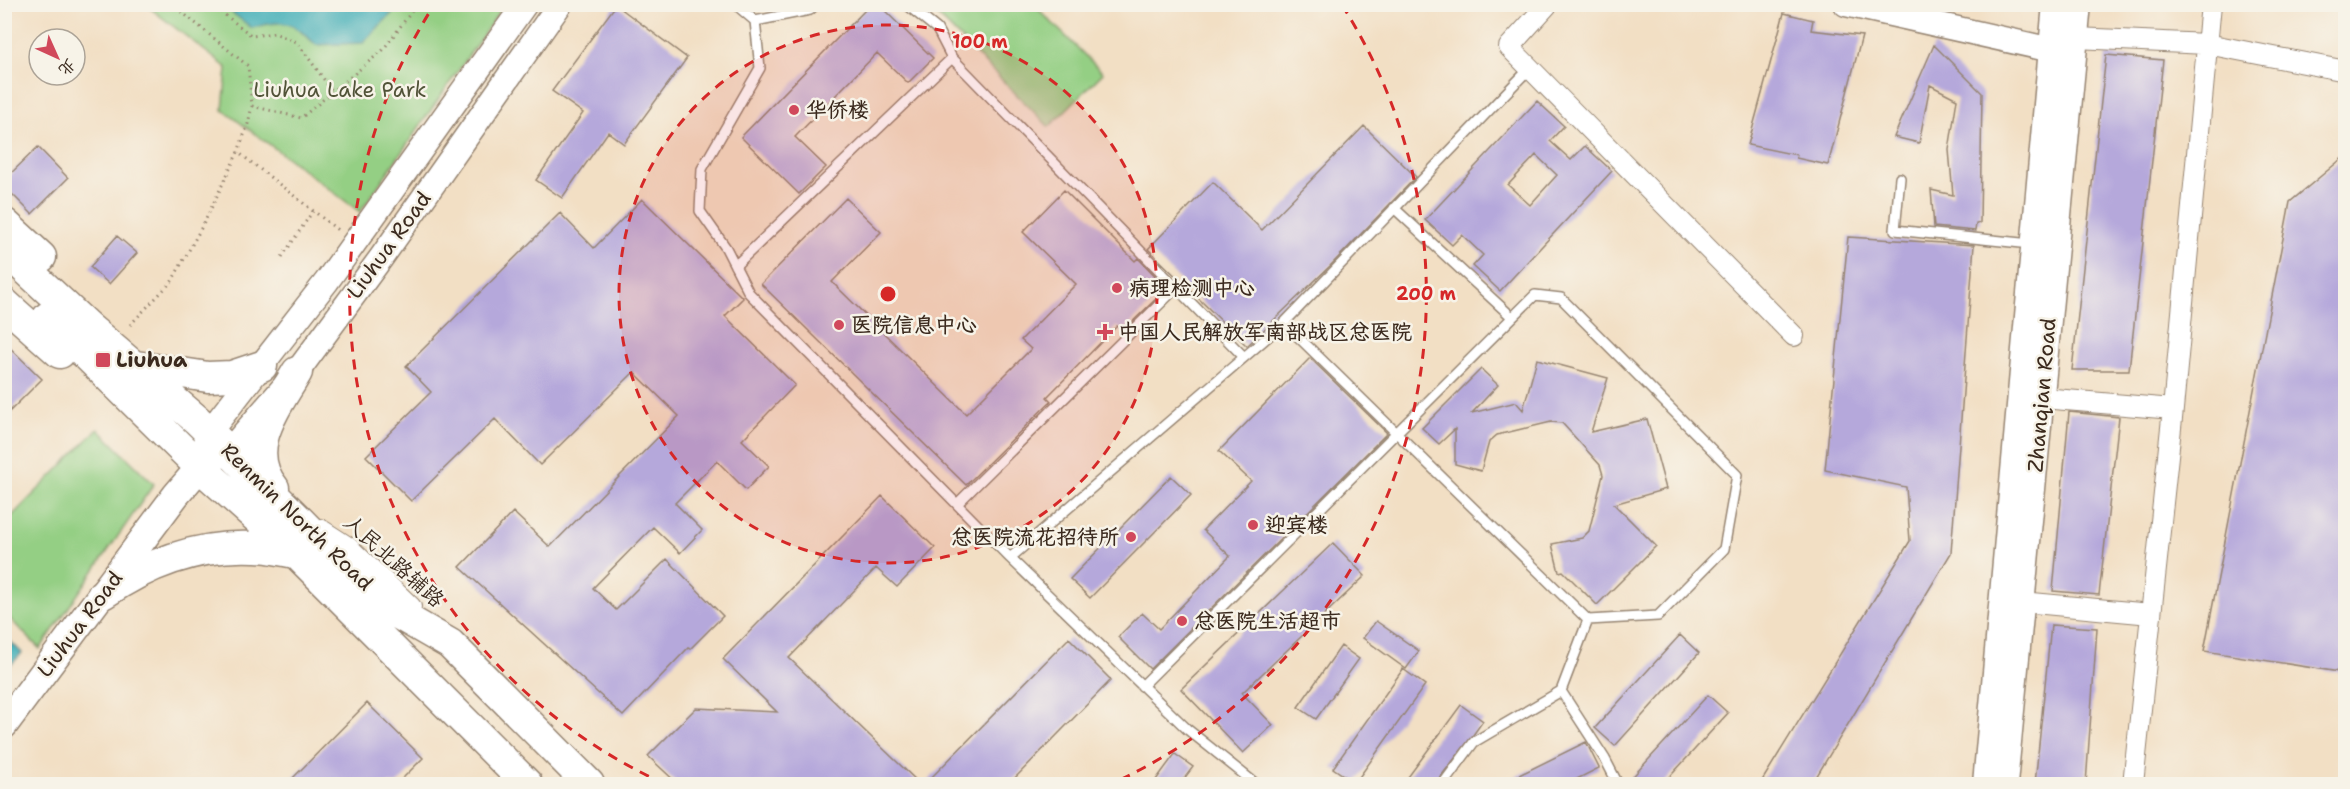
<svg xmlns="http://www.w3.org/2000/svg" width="2350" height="789" viewBox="0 0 2350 789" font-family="'Shantell Sans','LXGW WenKai TC',sans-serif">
<rect width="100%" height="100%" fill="#f7f3e8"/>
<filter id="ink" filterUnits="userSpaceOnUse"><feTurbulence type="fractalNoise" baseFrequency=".0167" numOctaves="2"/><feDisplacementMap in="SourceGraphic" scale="12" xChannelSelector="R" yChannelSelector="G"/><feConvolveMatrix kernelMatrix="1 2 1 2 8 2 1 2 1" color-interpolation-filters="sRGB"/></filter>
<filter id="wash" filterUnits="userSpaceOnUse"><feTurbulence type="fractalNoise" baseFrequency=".008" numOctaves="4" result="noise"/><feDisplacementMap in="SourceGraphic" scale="24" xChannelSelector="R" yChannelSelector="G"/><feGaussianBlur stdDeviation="1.35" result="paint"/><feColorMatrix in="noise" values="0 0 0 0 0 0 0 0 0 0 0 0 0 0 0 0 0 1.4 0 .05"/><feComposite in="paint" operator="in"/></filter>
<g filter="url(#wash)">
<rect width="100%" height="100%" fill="#f2dfc4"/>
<path fill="#94cf84" stroke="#687c51" stroke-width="1.5" d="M 146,5 L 504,5 L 360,212 L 223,110 L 227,68 Z
M 927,5 L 1034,5 L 1103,73 L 1049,127 Z
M 98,429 L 154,484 L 40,649 L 5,614 L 5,523 Z"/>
<path fill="#3bacb6" stroke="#3b6b6a" stroke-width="1.5" d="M 222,5 L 400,5 L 363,43 L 316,45 C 291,21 285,19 252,28 Z
M 5,636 L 22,653 L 5,671 L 4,671 Z"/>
<g id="blocks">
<path fill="#b5a8db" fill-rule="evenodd" d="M 871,4 L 878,4 L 933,58 L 908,83 L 877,53 L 795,137 L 826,167 L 799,194 L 741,137 Z
M 616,5 L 687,58 L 624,144 L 608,132 L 562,198 L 536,180 L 583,113 L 552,91 Z
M 1784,13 L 1813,20 L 1811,30 L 1862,36 L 1828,165 L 1796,158 L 1797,155 L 1748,145 Z
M 1934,45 L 1982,93 L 1980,223 L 1976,224 L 1975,231 L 1934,227 L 1931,190 L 1953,195 L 1949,150 L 1957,99 L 1930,85 L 1919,143 L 1894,137 Z
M 2106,55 L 2163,60 L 2129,370 L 2072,370 Z
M 1537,101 L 1564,126 L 1550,141 L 1571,160 L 1585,146 L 1612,171 L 1500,291 L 1473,266 L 1483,255 L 1462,235 L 1452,245 L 1425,220 ZM 1536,155 L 1557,175 L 1530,205 L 1508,185 Z
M 1364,126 L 1416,177 L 1330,266 L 1247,346 L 1148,249 L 1213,182 L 1262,230 Z
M 38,147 L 68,178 L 32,214 L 4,186 L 4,180 Z
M 2346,155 L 2346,673 L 2204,651 L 2290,202 Z
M 1064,190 L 1135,261 L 1138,258 L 1167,288 L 1123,331 L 1117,326 L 1047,397 L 1051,401 L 966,485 L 761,284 L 846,198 L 881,232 L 832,282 L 966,414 L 1031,349 L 1021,340 L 1076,284 L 1023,232 Z
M 642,199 L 743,298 L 725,316 L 795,385 L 742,440 L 769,466 L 746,490 L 717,461 L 675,503 L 702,530 L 680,553 L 653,527 L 593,588 L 616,610 L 667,559 L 723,616 L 690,649 L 688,648 L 623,716 L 460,567 L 513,512 L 550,547 L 679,416 L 634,372 L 540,465 L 495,419 L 411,501 L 366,456 L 431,392 L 406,366 L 560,213 L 594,248 Z
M 117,236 L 137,253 L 109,284 L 90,267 Z
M 1848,237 L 1974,245 L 1951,553 L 1812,784 L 1760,784 L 1910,541 L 1906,487 L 1825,470 Z
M 4,342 L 42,379 L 4,417 Z
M 1310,358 L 1387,433 L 1150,669 L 1118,637 L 1142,613 L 1159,629 L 1230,556 L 1203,530 L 1251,481 L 1219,451 Z
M 1537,359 L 1608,378 L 1591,432 L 1647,419 L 1666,489 L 1614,504 L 1656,546 L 1597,605 L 1563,571 L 1559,572 L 1552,544 L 1582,538 L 1589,531 L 1603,475 L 1600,465 L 1562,423 L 1551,422 L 1497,435 L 1489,442 L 1481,471 L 1455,464 L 1455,429 L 1439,444 L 1422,428 L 1481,369 L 1498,385 L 1472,413 L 1516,402 L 1523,410 Z
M 2069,412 L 2119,417 L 2099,595 L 2053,591 Z
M 1171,476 L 1191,495 L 1090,598 L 1070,579 Z
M 882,496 L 935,548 L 897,587 L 876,568 L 789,658 L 920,784 L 678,784 L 648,756 L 696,708 L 777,712 L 723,659 Z
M 1333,543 L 1365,576 L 1242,693 L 1273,725 L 1243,753 L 1181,689 Z
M 1376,621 L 1419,651 L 1406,669 L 1363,638 Z
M 2051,625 L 2097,628 L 2086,784 L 2035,784 Z
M 1680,635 L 1699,653 L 1615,746 L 1595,728 Z
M 1069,638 L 1111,680 L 1009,784 L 925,784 Z
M 1341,646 L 1359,659 L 1316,719 L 1298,707 Z
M 1403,669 L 1425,685 L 1355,783 L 1333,768 Z
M 1708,695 L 1728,713 L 1663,784 L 1626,784 Z
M 367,703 L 423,758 L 397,784 L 287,784 Z
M 1461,705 L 1483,721 L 1473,735 L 1438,780 L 1436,784 L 1403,784 Z
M 1586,742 L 1599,768 L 1567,784 L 1501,784 Z
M 1175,754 L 1193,767 L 1180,784 L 1153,784 Z"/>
</g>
</g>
<g filter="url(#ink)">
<use href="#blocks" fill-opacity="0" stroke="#968471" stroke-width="1.5"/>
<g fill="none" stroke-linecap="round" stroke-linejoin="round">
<g stroke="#968471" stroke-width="12">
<path id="service" d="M 735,4 L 755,21 L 760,68 L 702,169 L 700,211 L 726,248 L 749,293 L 1010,558 L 1187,729 L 1256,784
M 906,4 L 937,29 L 952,58 L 1244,357
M 755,21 L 810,10 L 816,4
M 1900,178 L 1895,230 L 2031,244
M 1394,208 L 1512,317
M 735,266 L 952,58
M 1284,323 L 1588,620 L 1561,691 L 1474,742 L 1443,784
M 957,504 L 1176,288
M 1010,558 L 1284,323 L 1530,68
M 1142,686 L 1535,295 L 1561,298 L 1737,475 L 1724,549 L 1658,616 L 1588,620
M 1561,691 L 1605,759 L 1618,784"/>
</g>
<g stroke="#968471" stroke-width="22">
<path id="minor" d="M 1548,4 L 1509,47 L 1794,336
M 2076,38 L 2207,44 L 2346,71
M 2042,398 L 2173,409
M 320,529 L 348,547 L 411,607
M 2023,602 L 2151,614
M 2133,784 L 2173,409 L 2211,4"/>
</g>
<g stroke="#968471" stroke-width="27">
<path id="tertiary" d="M 1846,4 L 2052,50 L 2066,43
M 204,449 L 206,438 L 214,426 L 327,281 L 525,4
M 200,467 L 229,451 L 297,372 L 381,258 L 560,4
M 1985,784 L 2055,4
M 2005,784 L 2079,4"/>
</g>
<g stroke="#968471" stroke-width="30">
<path id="secondary" d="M 4,725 L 176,495 L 200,467"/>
</g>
<g stroke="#968471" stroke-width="33">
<path id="primary" d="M 4,223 L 41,257
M 4,249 L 89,328 L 197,420 L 300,521 L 344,566 L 398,614 L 450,644 L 589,784
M 4,303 L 60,353
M 48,317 L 200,467 L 296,553 L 527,784
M 136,366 L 208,377 L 232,376 L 262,366
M 274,488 C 242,449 277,407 297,372
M 103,594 C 148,563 199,544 255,547 C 269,547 283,551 296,553"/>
</g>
<path stroke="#968471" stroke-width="3" stroke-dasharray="1.5 4.5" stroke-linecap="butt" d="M 172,4 L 248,66 L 252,106 L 248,124 L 238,152
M 211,4 L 252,36 L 274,33 L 297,42 L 333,92
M 252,106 L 301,118 L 383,50 L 417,4
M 282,257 L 313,211
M 130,325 L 172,281 L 205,221 L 238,152 L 339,231"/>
<use href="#service" stroke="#fff" stroke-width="9"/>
<use href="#minor" stroke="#fff" stroke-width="20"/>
<use href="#tertiary" stroke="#fff" stroke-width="24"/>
<use href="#secondary" stroke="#fff" stroke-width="27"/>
<use href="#primary" stroke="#fff" stroke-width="30"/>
</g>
</g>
<circle cx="888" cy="294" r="269" fill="#d62828" fill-opacity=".12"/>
<g fill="none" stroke="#d62828" stroke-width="3" stroke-dasharray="10 8">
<circle cx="888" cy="294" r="269"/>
<path d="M665 784A538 538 0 0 1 434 5M1342 5A538 538 0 0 1 1111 784"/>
</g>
<g fill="#d1495b" stroke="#f7f3e8" stroke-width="2">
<circle cx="794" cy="110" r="6"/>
<circle cx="1117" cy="288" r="6"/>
<circle cx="839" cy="325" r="6"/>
<path d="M1102 323h6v6h6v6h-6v6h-6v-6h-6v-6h6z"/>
<rect x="95" y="352" width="16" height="16" rx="3"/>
<circle cx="1253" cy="525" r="6"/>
<circle cx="1131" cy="537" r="6"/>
<circle cx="1182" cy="621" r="6"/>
</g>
<g text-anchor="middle" stroke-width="5" stroke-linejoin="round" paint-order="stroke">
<g font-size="21" fill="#515338" stroke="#f7f3e8">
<text x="340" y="97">Liuhua Lake Park</text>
</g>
<g font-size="21" font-weight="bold" fill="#3b2a1e" stroke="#f7f3e8" text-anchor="start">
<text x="806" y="117">华侨楼</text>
<text x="1129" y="295">病理检测中心</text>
<text x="851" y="332">医院信息中心</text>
<text x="1118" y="339">中国人民解放军南部战区总医院</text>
<text x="116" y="367">Liuhua</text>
<text x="1265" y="532">迎宾楼</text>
<text x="1119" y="544" text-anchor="end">总医院流花招待所</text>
<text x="1194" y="628">总医院生活超市</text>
</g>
<g font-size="21" fill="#3b2a1e" stroke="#f7f3e8">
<text transform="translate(389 245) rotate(-54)" y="7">Liuhua Road</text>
<text transform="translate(2042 395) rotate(-85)" y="7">Zhanqian Road</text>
<text transform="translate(297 517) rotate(44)" y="7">Renmin North Road</text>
<text transform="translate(394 561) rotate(42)" y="7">人民北路辅路</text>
<text transform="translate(80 624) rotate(-53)" y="7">Liuhua Road</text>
</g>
</g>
<circle cx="888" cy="294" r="9" fill="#d62828" stroke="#f7f3e8" stroke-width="3"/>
<g font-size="18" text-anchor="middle" font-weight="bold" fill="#d62828" stroke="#f7f3e8" stroke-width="5" stroke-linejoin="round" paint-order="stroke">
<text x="980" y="48">100 m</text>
<text x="1426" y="300">200 m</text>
</g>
<rect width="2350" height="789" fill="none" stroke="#f7f3e8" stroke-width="24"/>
<g transform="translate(57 57) rotate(135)"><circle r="28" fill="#f7f3e8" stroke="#aca397" stroke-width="1.5"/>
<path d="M0-4.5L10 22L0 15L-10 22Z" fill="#d1495b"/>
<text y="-9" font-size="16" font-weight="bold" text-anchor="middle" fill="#3b2a1e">北</text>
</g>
</svg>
